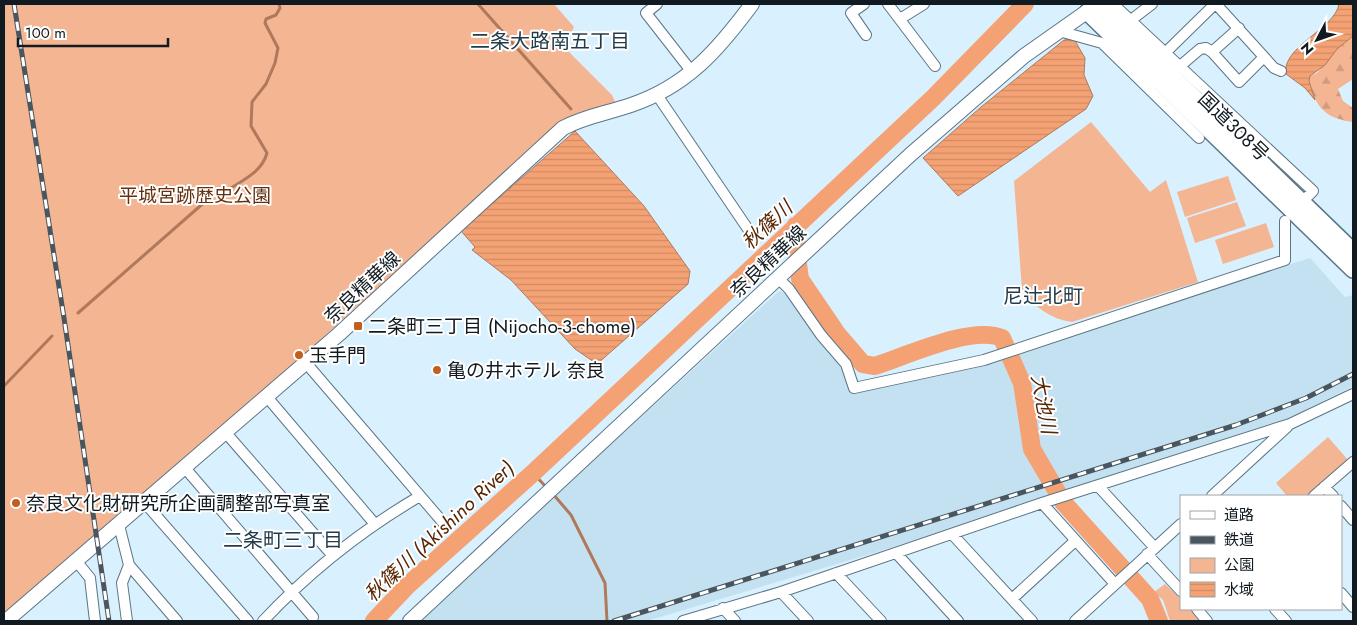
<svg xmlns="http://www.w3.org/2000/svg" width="1357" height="625" viewBox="0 0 1357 625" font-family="Jost,'Noto Sans JP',sans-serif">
<defs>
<pattern id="forest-firs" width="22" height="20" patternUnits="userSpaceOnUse" patternTransform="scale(1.25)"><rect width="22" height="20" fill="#f4b593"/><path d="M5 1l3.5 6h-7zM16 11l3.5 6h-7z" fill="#d09b7e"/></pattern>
<pattern id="water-rules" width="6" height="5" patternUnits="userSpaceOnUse" patternTransform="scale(1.25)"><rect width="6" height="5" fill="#f4a274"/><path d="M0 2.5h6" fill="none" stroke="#d08b64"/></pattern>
</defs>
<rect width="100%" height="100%" fill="#d9f0fe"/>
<path fill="#c4e1f1" d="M 1310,258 L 1345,297 L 1353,295 L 1353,386 L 1284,421 L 877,552 L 647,621 L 422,621 L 608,447 L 779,291 L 784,293 L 801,313 L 818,340 L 843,366 L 851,392 L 974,368 L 1076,335 L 1079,330 Z"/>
<path fill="url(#forest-firs)" d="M 1353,36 L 1353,79 L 1338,89 L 1343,101 L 1353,108 L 1353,122 C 1331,119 1319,112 1312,91 C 1311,85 1308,82 1310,76 L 1317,73 L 1337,49 Z"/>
<path fill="#f4b593" d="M 4,4 L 554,4 L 574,27 L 564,47 L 612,95 L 615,102 L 571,119 L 551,132 L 499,177 L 360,307 L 358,305 L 319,341 L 321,343 L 4,619 Z
M 1091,122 L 1150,192 L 1166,180 L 1198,282 L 1072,322 C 1050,319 1035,307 1022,290 L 1014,181 Z
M 1228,176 L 1236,200 L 1185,217 L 1177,192 Z
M 1237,202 L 1246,226 L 1195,243 L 1187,218 Z
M 1266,223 L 1274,247 L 1223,264 L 1215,240 Z
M 1328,437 L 1348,460 L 1307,496 L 1287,496 L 1276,483 Z
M 1165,584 L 1181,599 L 1181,609 L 1190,609 L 1201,621 L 1170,621 L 1163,600 L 1154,592 Z"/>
<path fill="url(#water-rules)" stroke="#b0795b" d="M 1339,4 L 1353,4 L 1353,36 L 1337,49 L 1325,65 L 1310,76 L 1309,81 L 1315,100 L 1305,88 L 1286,74 C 1281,47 1335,29 1339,4 Z
M 1074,39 L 1085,58 L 1084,75 L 1093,96 L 1086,109 L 958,196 L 923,158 L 981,107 L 1064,40 Z
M 575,131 L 644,206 L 690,271 L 688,284 L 597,364 L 575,349 L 511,280 L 472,250 L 475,247 L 461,231 Z"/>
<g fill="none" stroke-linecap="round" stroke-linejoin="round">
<path stroke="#b0795b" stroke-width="3" d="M 478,4 L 571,109
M 228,190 C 243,180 262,172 267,153 L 251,126 L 252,102 L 266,84 L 275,63 L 278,48 L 265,23 L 266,19 L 276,15 L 280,8 L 279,4
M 78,313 L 207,200
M 4,386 L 52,336
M 533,473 L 547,488
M 553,494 L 571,515 L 605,583 L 607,621"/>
<path stroke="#f4a274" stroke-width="18" d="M 795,226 L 796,249 L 800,279 L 838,335 L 863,364 L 875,366 C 906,356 972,325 1002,338 L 1022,383 L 1032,449 L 1063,502 L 1150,599 L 1159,621
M 374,621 L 407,586 L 533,473 L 933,98 L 1025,4"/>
<g stroke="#5b7584" stroke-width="12">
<path id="minor" d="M 657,4 L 646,13 L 692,72
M 864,4 L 851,13 L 866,35
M 888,4 L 935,66
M 1113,4 L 1313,191 L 1308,196
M 1216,4 L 1274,68 L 1281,71
M 900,19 L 924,4
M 1131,20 L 1152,4
M 1239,28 L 1212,52 L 1239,82 L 1264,57
M 1059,31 L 1102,43 L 1199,138
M 1165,53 L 1215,4
M 1179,67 L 1200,49 L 1206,48 L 1212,52
M 657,95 L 754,238
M 778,278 L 789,289 L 821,335 L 846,364 L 854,388 L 984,360 L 1285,260 L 1285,221
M 306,363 L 446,526
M 267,397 L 374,523
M 226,433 L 333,556
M 185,468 L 313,617
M 1098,486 L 1155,548
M 1324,487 L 1333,496
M 1212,496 L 1287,427
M 1314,496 L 1353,462
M 145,503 L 248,621
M 1042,503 L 1115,584
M 1341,506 L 1353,520
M 119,525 L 129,565 L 122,583 L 127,621
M 952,534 L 1032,621
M 896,553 L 958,621
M 1147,554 L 1181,591
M 77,562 L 90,578 L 95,621
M 129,565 L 177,621
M 836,573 L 881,621
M 781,592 L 808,621
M 1341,593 L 1353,607
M 1012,599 L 1075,541
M 723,608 L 735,621
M 1197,609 L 1207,621
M 1275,609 L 1286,621
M 263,621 C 309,572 362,530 420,496
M 683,621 L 781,592 L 1042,503 L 1290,424 L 1353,394
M 1075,621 L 1181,524"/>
</g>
<g stroke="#5b7584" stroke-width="16">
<path id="major" d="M 6,621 L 339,334 L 563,128 C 585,116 608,113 631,105 C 687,86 718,50 752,4
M 410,621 L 910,155 L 1024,56 L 1095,6"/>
</g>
<g stroke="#5b7584" stroke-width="18">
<path id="highway" d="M 1098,4 L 1353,251
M 1087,12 L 1353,270"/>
</g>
<use href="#minor" stroke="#fff" stroke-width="10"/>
<use href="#major" stroke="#fff" stroke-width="14"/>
<use href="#highway" stroke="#fff" stroke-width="15"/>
<g stroke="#49565f" stroke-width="5">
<path id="rail" d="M 14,4 L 64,318 L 109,621
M 614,621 L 1236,425 L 1306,398 L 1353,374"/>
</g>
<use href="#rail" stroke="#fff" stroke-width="3" stroke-dasharray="9" stroke-linecap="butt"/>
</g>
<g fill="#c05f1e" stroke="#fff" stroke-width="2">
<rect x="353" y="321" width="10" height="10" rx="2.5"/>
<circle cx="299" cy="355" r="5"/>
<circle cx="437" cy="370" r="5"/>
<circle cx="16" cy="503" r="5"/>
</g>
<g text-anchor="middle" stroke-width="4" stroke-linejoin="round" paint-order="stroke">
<g font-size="19" fill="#101a20" stroke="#fff">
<text transform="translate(1234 126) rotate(44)" y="7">国道308号</text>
<text transform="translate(768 261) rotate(-43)" y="7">奈良精華線</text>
<text transform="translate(362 287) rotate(-43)" y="7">奈良精華線</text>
</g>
<g font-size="19" fill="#64300f" stroke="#fff">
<text x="195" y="202">平城宮跡歴史公園</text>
</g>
<g font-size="19" fill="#101a20" stroke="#fff" text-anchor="start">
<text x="368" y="333">二条町三丁目 (Nijocho-3-chome)</text>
<text x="309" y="362">玉手門</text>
<text x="447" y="377">亀の井ホテル 奈良</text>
<text x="26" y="510">奈良文化財研究所企画調整部写真室</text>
</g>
<g font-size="20" fill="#243c4a" stroke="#fff">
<text x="550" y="48">二条大路南五丁目</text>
<text x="1043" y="303">尼辻北町</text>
<text x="283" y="547">二条町三丁目</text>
</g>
<g font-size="20" font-style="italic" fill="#592602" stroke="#fff">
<text transform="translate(767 225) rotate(-43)" y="7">秋篠川</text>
<text transform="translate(1044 404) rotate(79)" y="7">大池川</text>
<text transform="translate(439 531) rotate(-43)" y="7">秋篠川 (Akishino River)</text>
</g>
</g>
<rect width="1357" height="625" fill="none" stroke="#101a20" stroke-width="10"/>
<rect x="1180" y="495" width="162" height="115" fill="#ffffff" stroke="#9fa3a6"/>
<rect x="1190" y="511" width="25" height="8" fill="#ffffff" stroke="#9fa3a6"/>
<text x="1224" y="520" font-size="15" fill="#101a20">道路</text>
<rect x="1190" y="536" width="25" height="8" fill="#49565f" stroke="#9fa3a6"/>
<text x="1224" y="545" font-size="15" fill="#101a20">鉄道</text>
<rect x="1190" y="558" width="25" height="15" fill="#f4b593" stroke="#9fa3a6"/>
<text x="1224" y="570" font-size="15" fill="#101a20">公園</text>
<rect x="1190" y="582" width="25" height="15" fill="url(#water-rules)" stroke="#9fa3a6"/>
<text x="1224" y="595" font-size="15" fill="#101a20">水域</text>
<g transform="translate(1317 40) rotate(229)" stroke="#ffffff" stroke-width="4" paint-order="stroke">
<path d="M0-4L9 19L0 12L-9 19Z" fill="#101a20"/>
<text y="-8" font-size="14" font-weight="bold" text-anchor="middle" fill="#101a20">N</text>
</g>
<path d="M18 38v8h150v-8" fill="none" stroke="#101a20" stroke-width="2.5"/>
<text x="25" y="38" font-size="15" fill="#101a20" stroke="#ffffff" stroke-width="4" paint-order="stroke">100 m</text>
</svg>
